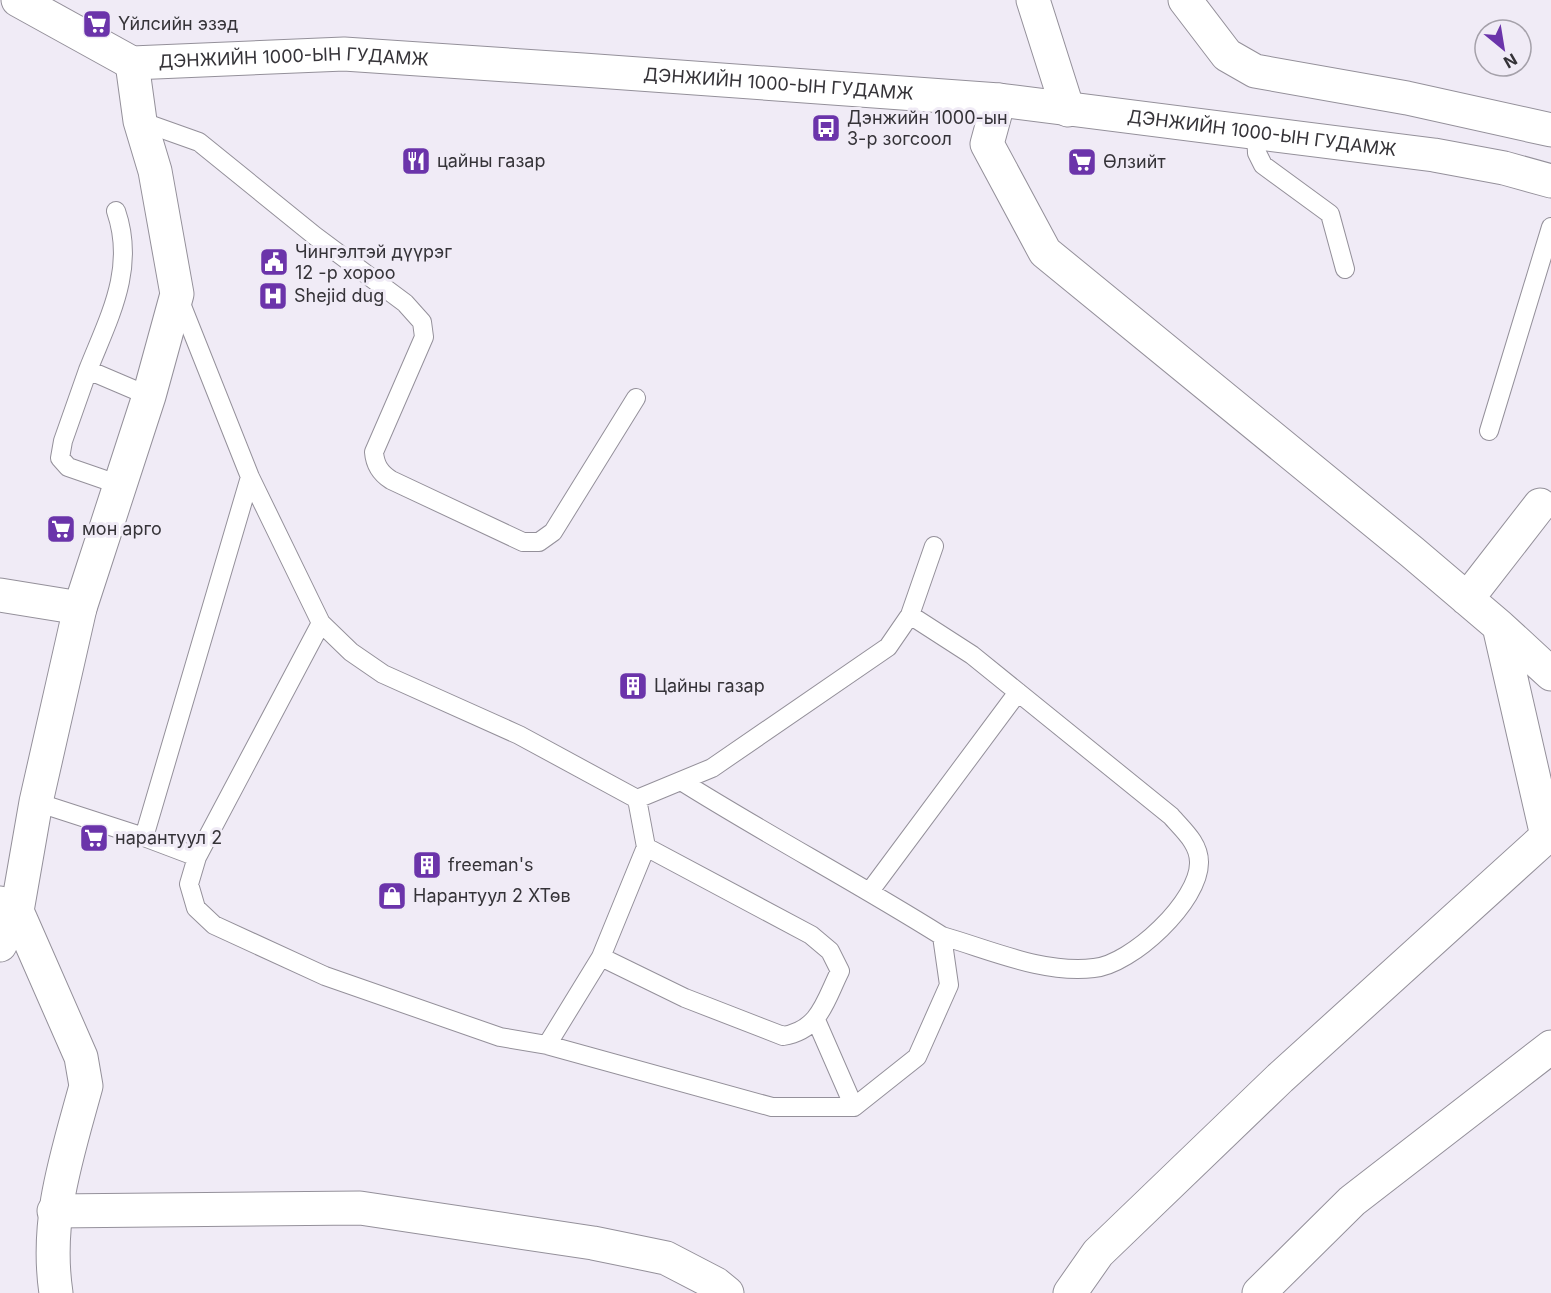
<svg xmlns="http://www.w3.org/2000/svg" width="1551" height="1293" viewBox="0 0 1551 1293" font-family="Inter,sans-serif">
<rect width="100%" height="100%" fill="#f0ebf6"/>
<g fill="none" stroke-linecap="round" stroke-linejoin="round">
<g stroke="#94909a" stroke-width="20">
<path id="lane" d="M 140,121 L 199,142 L 315,236 L 405,303 L 422,322 L 424,337 L 374,452 C 375,465 380,473 391,480 L 523,542 L 539,542 L 553,532 L 636,398
M 1256,133 L 1257,153 L 1263,165 L 1330,214 L 1345,269
M 116,211 C 136,269 109,317 88,370 L 149,396
M 178,296 L 250,477 L 321,623 L 351,652 L 383,674 L 519,735 L 637,799 L 646,847 L 811,935 L 830,951 L 840,971 C 825,1001 820,1030 783,1036 L 685,998 L 601,957
M 88,370 L 63,441 L 60,458 L 68,467 L 120,485
M 1489,431 L 1551,227
M 910,615 L 972,655 L 1171,816 C 1183,830 1199,843 1199,862 C 1200,901 1131,965 1094,968 C 1043,974 991,950 942,936
M 637,799 L 712,768 L 888,647 L 910,615 L 934,546
M 36,802 L 144,837 L 197,857 L 189,884 L 196,908 L 214,925 L 325,976 L 500,1037 L 547,1045 L 772,1107 L 854,1107 L 917,1057 L 949,985 L 942,936 C 856,882 767,835 681,781
M 144,837 L 250,477
M 197,857 L 321,623
M 870,891 L 1018,692
M 816,1020 L 854,1107
M 547,1045 L 601,957 L 646,847"/>
</g>
<g stroke="#94909a" stroke-width="35">
<path id="street" d="M 1185,0 L 1227,55 L 1255,71 L 1407,98 L 1551,130
M 999,100 L 987,144 L 1045,252 L 1412,552 L 1499,626 L 1551,674
M 0,595 L 80,608
M 1467,599 L 1540,505
M 0,903 L 17,911 L 0,945
M 54,1211 L 360,1208 L 593,1243 L 666,1258 L 716,1284 L 727,1293
M 1070,1293 L 1098,1253 L 1280,1078 L 1547,836 L 1499,626
M 1259,1293 L 1352,1201 L 1551,1047"/>
</g>
<g stroke="#94909a" stroke-width="35">
<g id="secondary">
<path id="s1" d="M 18,0 L 132,63 L 344,54 L 583,70 L 999,100 L 1434,155 L 1504,168 L 1551,181"/>
<path d="M 1033,0 L 1068,110"/>
<path d="M 56,1293 C 45,1219 67,1156 86,1086 L 81,1057 L 17,911 L 36,802 L 80,608 L 149,396 L 177,294 L 155,171 L 140,121 L 132,63"/>
</g>
</g>
<use href="#lane" stroke="#fff" stroke-width="18"/>
<use href="#street" stroke="#fff" stroke-width="33"/>
<use href="#secondary" stroke="#fff" stroke-width="33"/>
</g>
<defs>
<g id="supermarket-square" transform="scale(1.5)"><rect x="-9" y="-9" width="18" height="18" rx="4" fill="#6b34aa" stroke="#f0ebf6"/><path d="M-6-5.5h2.5l.6 2H6L4.5 2H-2.5L-4.4-4H-6ZM-1.5 3.2a1.3 1.3 0 1 0 .1 0ZM3 3.2a1.3 1.3 0 1 0 .1 0Z" fill="#fff"/></g>
<g id="bus-square" transform="scale(1.5)"><rect x="-9" y="-9" width="18" height="18" rx="4" fill="#6b34aa" stroke="#f0ebf6"/><path d="M-5-6H5V4H4V6H2V4H-2V6H-4V4H-5ZM-3.5-4V0h7V-4ZM-3.5 1.2v1.5H-2V1.2ZM2 1.2v1.5H3.5V1.2Z" fill="#fff"/></g>
<g id="restaurant-square" transform="scale(1.5)"><rect x="-9" y="-9" width="18" height="18" rx="4" fill="#6b34aa" stroke="#f0ebf6"/><path d="M-5-6h1v4h1v-4h1v4h1v-4h1v5L-1.5 .5V6h-2V.5L-5-1ZM5-6V6H3V1.5H1.5Q1.5-4 5-6Z" fill="#fff"/></g>
<g id="civic-square" transform="scale(1.5)"><rect x="-9" y="-9" width="18" height="18" rx="4" fill="#6b34aa" stroke="#f0ebf6"/><path d="M-.6-6.5H3V-4.5H.6V-3L4-1V1h2V6H-6V1h2V-1L-.6-3ZM-1.2 2.5V6h2.4V2.5Z" fill="#fff"/></g>
<g id="hospital-square" transform="scale(1.5)"><rect x="-9" y="-9" width="18" height="18" rx="4" fill="#6b34aa" stroke="#f0ebf6"/><path d="M-5-5h3v3.5h4V-5h3V5h-3V1.5h-4V5h-3Z" fill="#fff"/></g>
<g id="building-square" transform="scale(1.5)"><rect x="-9" y="-9" width="18" height="18" rx="4" fill="#6b34aa" stroke="#f0ebf6"/><path d="M-4-6H4V6H1V3H-1V6H-4ZM-2.5-4.3h1.7v1.8h-1.7ZM.8-4.3h1.7v1.8H.8ZM-2.5-1h1.7V.8h-1.7ZM.8-1h1.7V.8H.8Z" fill="#fff"/></g>
<g id="shop-square" transform="scale(1.5)"><rect x="-9" y="-9" width="18" height="18" rx="4" fill="#6b34aa" stroke="#f0ebf6"/><path d="M-5-2.5h2.3a2.7 3.5 0 0 1 5.4 0H5L5.5 6h-11ZM-1.5-2.5h3a1.5 2.3 0 0 0-3 0Z" fill="#fff"/></g>
</defs>
<g fill-rule="evenodd">
<use href="#supermarket-square" x="97" y="24"/>
<use href="#bus-square" x="826" y="128"/>
<use href="#restaurant-square" x="416" y="161"/>
<use href="#supermarket-square" x="1082" y="162"/>
<use href="#civic-square" x="274" y="262"/>
<use href="#hospital-square" x="273" y="296"/>
<use href="#supermarket-square" x="61" y="529"/>
<use href="#building-square" x="633" y="686"/>
<use href="#supermarket-square" x="94" y="838"/>
<use href="#building-square" x="427" y="865"/>
<use href="#shop-square" x="392" y="896"/>
</g>
<g text-anchor="middle" stroke-width="6" stroke-linejoin="round" paint-order="stroke">
<g font-size="18" fill="#353338" stroke="#f0ebf6" text-anchor="start">
<text x="118" y="30">Үйлсийн эзэд</text>
<text x="847" y="124">Дэнжийн 1000-ын<tspan x="847" dy="21">3-р зогсоол</tspan></text>
<text x="437" y="167">цайны газар</text>
<text x="1103" y="168">Өлзийт</text>
<text x="295" y="258">Чингэлтэй дүүрэг<tspan x="295" dy="21">12 -р хороо</tspan></text>
<text x="294" y="302">Shejid dug</text>
<text x="82" y="535">мон арго</text>
<text x="654" y="692">Цайны газар</text>
<text x="115" y="844">нарантуул 2</text>
<text x="448" y="871">freeman's</text>
<text x="413" y="902">Нарантуул 2 ХТөв</text>
</g>
<g font-size="18" fill="#353338" stroke="#f0ebf6">
<text dy="6" stroke="none"><textPath href="#s1" startOffset="292">ДЭНЖИЙН 1000-ЫН ГУДАМЖ</textPath></text>
<text dy="6" stroke="none"><textPath href="#s1" startOffset="778">ДЭНЖИЙН 1000-ЫН ГУДАМЖ</textPath></text>
<text dy="6" stroke="none"><textPath href="#s1" startOffset="1264">ДЭНЖИЙН 1000-ЫН ГУДАМЖ</textPath></text>
</g>
</g>
<g transform="translate(1503 48) rotate(150)"><circle r="28" fill="#f0ebf6" stroke="#a5a1aa" stroke-width="1.5"/>
<path d="M0-4.5L10 22L0 15L-10 22Z" fill="#6b34aa"/>
<text y="-9" font-size="16" font-weight="bold" text-anchor="middle" fill="#353338">N</text>
</g>
</svg>
